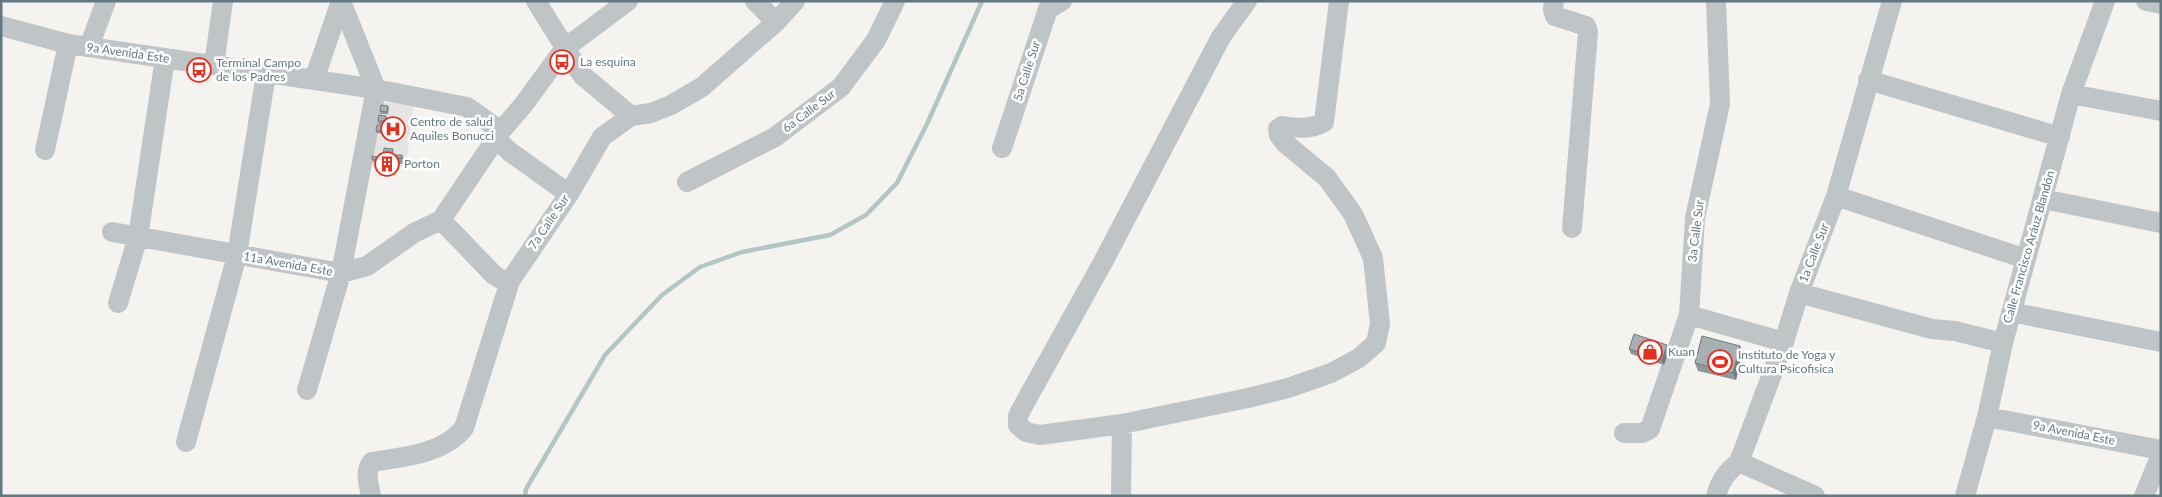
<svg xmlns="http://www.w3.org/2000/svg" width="2162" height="497" viewBox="0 0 2162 497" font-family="Lato,sans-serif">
<rect width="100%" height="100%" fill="#f4f3f0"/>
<path fill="#e4e5e3" d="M 379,102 L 414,103 L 406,167 L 368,166 Z"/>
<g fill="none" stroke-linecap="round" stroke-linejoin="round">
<path stroke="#b4c5c6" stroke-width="4.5" d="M 525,496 L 526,489 L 605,355 L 662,295 L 700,267 L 742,252 L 830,235 L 866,215 L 897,183 L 927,124 L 982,1"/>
<path stroke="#bfc4c6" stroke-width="20" d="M 536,1 L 582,75 L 631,116
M 755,1 L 776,22
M 1247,1 L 1221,37 L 1103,262 L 1022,408 L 1018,416 L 1018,425 L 1026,432 L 1040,435 L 1122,424 L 1248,398 L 1288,388 L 1331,373 L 1359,358 L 1376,343 L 1380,324 L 1373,258 L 1353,214 L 1327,178 L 1285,143 L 1279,135 L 1278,129 L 1282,126 C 1297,128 1310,130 1324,122 L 1339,1
M 1554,1 L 1553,10 L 1555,16 L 1586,26 L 1588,32 L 1572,228
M 2146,1 L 2161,4
M 1,26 L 68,44 L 376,89 L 467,107 L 501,131
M 89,47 L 106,1
M 214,65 L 223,1
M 314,80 L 341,1
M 1868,80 L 2060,137
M 2071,94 L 2161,111
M 496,139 L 510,152 L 569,194
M 1002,148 L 1048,9 L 1062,1
M 45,150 L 68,44
M 687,182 L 775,137 L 841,87 L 876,40 L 895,1
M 1836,196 L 2026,259
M 2043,199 L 2161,223
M 441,220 L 494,275 L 509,284
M 112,232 L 341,273 L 367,266 L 414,233 L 441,220 L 501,131 L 524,104 L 565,48 L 628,1
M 1799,293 L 1932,329 L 1955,331 L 2003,343
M 118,303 L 138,237 L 165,58
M 2011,312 L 2161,342
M 1689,315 L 1784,342
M 307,390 L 341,273 L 376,89 L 341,1
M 1987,417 L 2161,450
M 1624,433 L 1642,433 L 1650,429 L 1689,315 L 1695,218 L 1720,104 L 1716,1
M 186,442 L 237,255 L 266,74
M 1739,462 L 1815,496
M 371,496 C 369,484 364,472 372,462 C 404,457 443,454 464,428 L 510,281 L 569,194 L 602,137 L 631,116 L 651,113 L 671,105 L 702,87 L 776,22 L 795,1
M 1121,496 L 1122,424
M 1716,496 C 1720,480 1727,472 1739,462 L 1784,342 L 1799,293 L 1836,196 L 1892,1
M 1965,496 L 1987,417 L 2003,343 L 2071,94 L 2105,1
M 2144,496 L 2161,455"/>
</g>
<path fill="#8f979a" d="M 388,106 L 389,108 L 388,114 L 381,114 L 380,111 Z
M 386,116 L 387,118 L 386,124 L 379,124 L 378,121 Z
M 384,125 L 385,128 L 385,134 L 377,133 L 376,131 Z
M 394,151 L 392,157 L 384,157 L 383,155 Z
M 402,155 L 404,160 L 403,164 L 397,163 L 395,158 Z
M 372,159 L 379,159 L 379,162 L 373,162 Z
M 390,159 L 391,161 L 390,167 L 384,167 L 383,164 Z
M 1740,346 L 1742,353 L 1736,380 L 1698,371 L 1695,363 Z
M 1629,349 L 1669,350 L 1664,365 L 1631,354 Z"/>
<path fill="#747b7d" d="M 1667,345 L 1669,350 L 1664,365 L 1662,360 Z
M 1740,346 L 1742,353 L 1736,380 L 1733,373 Z"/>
<path fill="#a6b0b3" stroke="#747b7d" d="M 381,105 L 388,106 L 387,112 L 380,111 Z
M 379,115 L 386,116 L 385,121 L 378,121 Z
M 377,125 L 384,125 L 384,131 L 376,131 Z
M 384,148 L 393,149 L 391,155 L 383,155 Z
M 396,155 L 402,155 L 402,158 L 395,158 Z
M 372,156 L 378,157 L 378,160 L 372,159 Z
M 383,159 L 390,159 L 389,164 L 383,164 Z
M 1634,334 L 1667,345 L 1662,360 L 1629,349 Z
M 1702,336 L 1740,346 L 1733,373 L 1695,363 Z"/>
<defs>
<g id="bus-ring" transform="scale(1.25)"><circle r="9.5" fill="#fff" stroke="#e33121" stroke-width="1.5"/><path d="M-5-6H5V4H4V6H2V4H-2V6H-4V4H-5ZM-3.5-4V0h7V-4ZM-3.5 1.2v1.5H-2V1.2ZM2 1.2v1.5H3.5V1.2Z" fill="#e33121"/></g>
<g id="hospital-ring" transform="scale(1.25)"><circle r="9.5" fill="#fff" stroke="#e33121" stroke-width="1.5"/><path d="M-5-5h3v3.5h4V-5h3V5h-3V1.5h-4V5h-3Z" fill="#e33121"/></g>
<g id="building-ring" transform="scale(1.25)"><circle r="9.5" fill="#fff" stroke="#e33121" stroke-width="1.5"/><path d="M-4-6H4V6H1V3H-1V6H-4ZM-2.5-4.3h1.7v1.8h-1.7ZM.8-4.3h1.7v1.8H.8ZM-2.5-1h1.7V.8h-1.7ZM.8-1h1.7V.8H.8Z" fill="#e33121"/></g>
<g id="shop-ring" transform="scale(1.25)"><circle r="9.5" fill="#fff" stroke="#e33121" stroke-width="1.5"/><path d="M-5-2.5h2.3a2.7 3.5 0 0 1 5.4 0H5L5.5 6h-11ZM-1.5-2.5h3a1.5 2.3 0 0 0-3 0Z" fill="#e33121"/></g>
<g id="stadium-ring" transform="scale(1.25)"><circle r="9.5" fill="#fff" stroke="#e33121" stroke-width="1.5"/><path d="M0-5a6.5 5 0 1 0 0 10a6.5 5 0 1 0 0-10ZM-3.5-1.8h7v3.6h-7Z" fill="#e33121"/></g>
</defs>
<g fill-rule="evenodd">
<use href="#bus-ring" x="562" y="62"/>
<use href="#bus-ring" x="199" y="70"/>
<use href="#hospital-ring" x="393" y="129"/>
<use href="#building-ring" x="387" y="164"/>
<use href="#shop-ring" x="1650" y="352"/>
<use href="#stadium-ring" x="1720" y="362"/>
</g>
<g text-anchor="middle" stroke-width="5" stroke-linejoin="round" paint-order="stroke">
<g font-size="12" fill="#637881" stroke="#fff">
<text transform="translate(128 53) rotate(8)" y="4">9a Avenida Este</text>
<text transform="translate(1027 71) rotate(-72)" y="4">5a Calle Sur</text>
<text transform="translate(809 111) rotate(-37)" y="4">6a Calle Sur</text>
<text transform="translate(549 222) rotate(-56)" y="4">7a Calle Sur</text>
<text transform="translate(1696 231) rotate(-83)" y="4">3a Calle Sur</text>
<text transform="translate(2029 247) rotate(-74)" y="4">Calle Francisco Aráuz Blandón</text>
<text transform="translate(1814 253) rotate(-69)" y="4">1a Calle Sur</text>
<text transform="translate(288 264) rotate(10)" y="4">11a Avenida Este</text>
<text transform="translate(2074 433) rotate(11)" y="4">9a Avenida Este</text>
</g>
<g font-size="12" fill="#637881" stroke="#fff" text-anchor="start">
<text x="580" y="66">La esquina</text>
<text x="216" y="67">Terminal Campo<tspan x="216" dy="14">de los Padres</tspan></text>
<text x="410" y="126">Centro de salud<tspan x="410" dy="14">Aquiles Bonucci</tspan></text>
<text x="404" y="168">Porton</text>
<text x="1668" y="356">Kuan</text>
<text x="1738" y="359">Instituto de Yoga y<tspan x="1738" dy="14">Cultura Psicofisica</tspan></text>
</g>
</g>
<rect width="2162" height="497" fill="none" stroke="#637881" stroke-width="5"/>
</svg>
